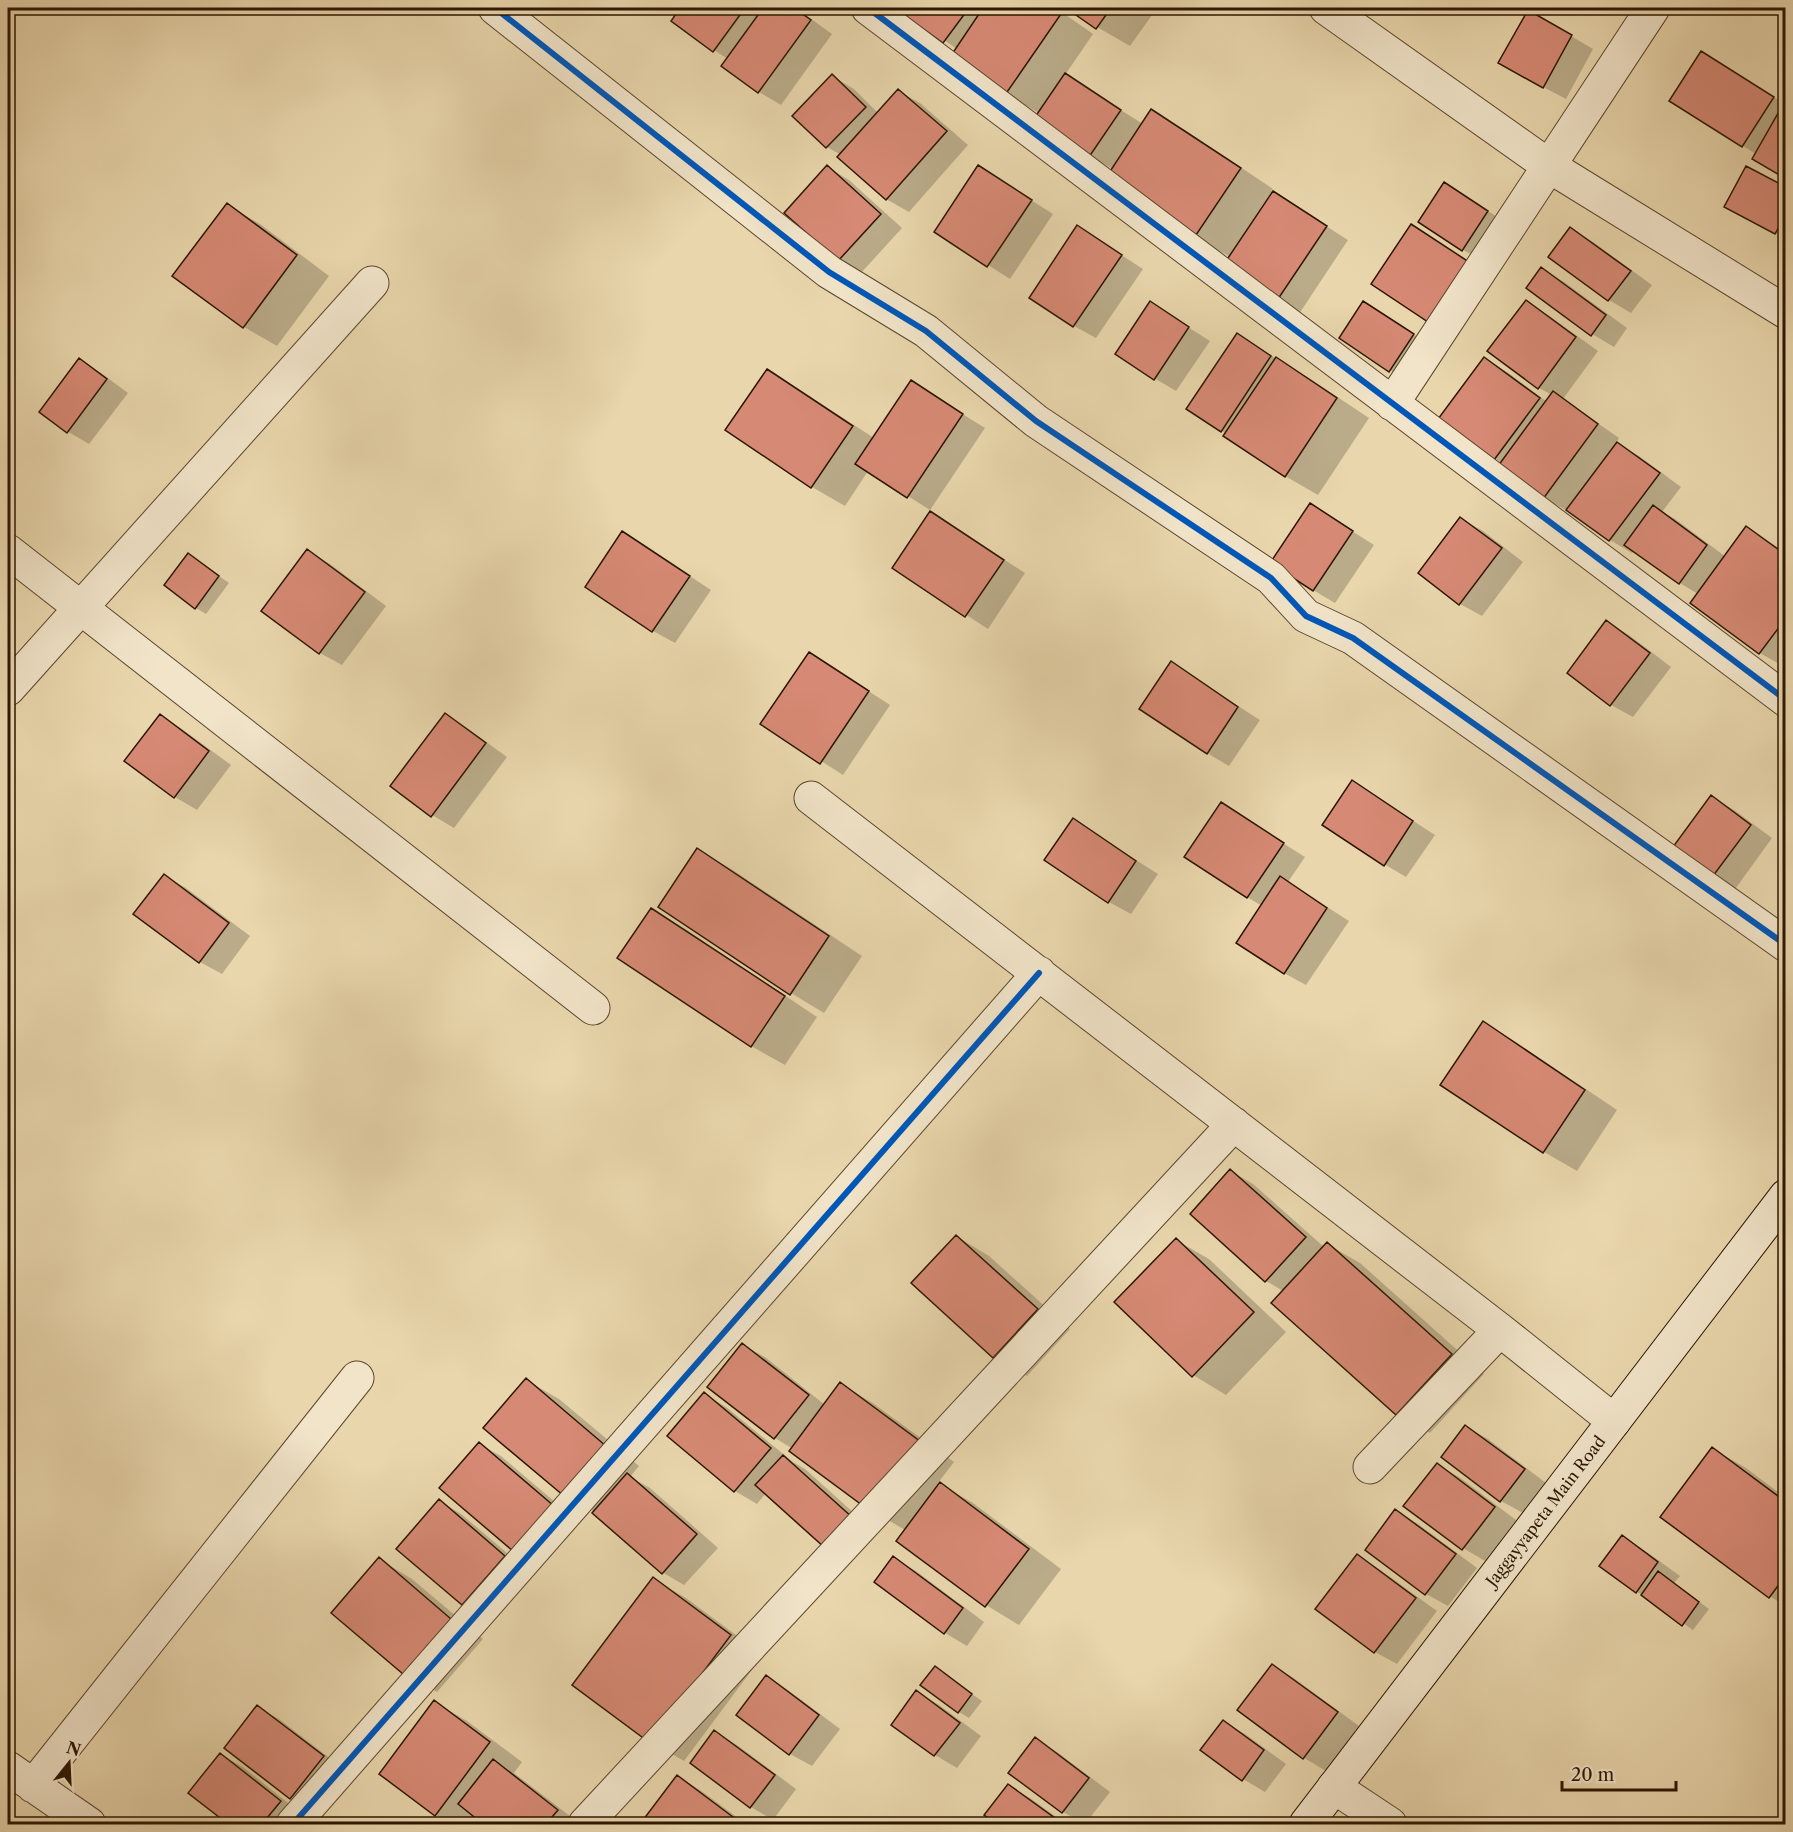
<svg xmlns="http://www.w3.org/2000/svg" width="1793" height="1832" viewBox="0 0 1793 1832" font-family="'Libre Caslon Text',serif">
<rect width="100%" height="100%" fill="#e9d6ac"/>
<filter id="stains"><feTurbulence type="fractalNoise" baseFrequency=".00333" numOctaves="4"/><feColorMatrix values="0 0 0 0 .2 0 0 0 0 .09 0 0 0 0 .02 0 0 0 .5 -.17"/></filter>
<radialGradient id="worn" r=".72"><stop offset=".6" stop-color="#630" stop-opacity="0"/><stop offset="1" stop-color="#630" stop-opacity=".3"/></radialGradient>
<path fill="#0003" d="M 682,8 L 796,8 L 832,34 L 781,105 L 759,92 L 723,66 L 728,59 L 714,50 L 673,21 Z
M 897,8 L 980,8 L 983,10 L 985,8 L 1056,8 L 1093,34 L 1065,75 L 1143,124 L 1152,111 L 1185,130 L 1273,189 L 1271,191 L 1348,240 L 1299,314 L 1230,257 L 1195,237 L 1113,169 L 1090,156 L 1039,113 L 1006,94 L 957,49 Z
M 1069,8 L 1157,8 L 1130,46 L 1097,27 Z
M 1571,36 L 1593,49 L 1566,99 L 1522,76 Z
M 1724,66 L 1785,104 L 1756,154 L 1671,101 Z
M 832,76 L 854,89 L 878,113 L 898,91 L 920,103 L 968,145 L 909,212 L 886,199 L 841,155 L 827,147 L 794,116 Z
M 827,167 L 849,180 L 902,228 L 861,273 L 839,260 Z
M 979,167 L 1053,214 L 1010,279 L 936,232 Z
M 1786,188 L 1786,239 L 1748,219 Z
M 1467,197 L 1509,225 L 1485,262 L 1463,250 Z
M 227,205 L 260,224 L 329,276 L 277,346 L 244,327 Z
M 1078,227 L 1143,269 L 1096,338 L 1074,326 Z
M 1570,229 L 1593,242 L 1652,285 L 1631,313 L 1609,300 L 1550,257 Z
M 1542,269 L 1564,282 L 1627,328 L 1614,347 L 1592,334 Z
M 1526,302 L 1548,315 L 1598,351 L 1563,399 L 1619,438 L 1616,443 L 1639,456 L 1681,487 L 1662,512 L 1675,519 L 1726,557 L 1746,528 L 1786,552 L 1786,668 L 1760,653 L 1698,594 L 1680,583 L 1634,550 L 1632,553 L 1610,540 L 1567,509 L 1566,510 L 1544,498 L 1495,458 L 1485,359 L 1507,372 L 1547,402 L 1552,395 L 1539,388 L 1489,351 Z
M 1150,303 L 1210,341 L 1176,391 L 1154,378 Z
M 1364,303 L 1435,348 L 1412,383 L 1390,370 Z
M 1237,335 L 1309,378 L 1369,418 L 1318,495 L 1285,476 L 1221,430 Z
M 79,360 L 101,373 L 128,393 L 89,444 L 67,431 Z
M 767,371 L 800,390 L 874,438 L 911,382 L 985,428 L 930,510 L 868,471 L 845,506 L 812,487 L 727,430 Z
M 1311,505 L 1374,545 L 1335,603 L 1313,590 Z
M 1461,519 L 1483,531 L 1523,562 L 1482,616 L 1460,604 L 1420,573 Z
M 952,526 L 1025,573 L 988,629 L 894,568 Z
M 644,546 L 711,590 L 675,643 L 653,631 Z
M 308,551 L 330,564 L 386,606 L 342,665 L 320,653 Z
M 189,555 L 229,583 L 206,614 L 196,608 Z
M 1607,622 L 1629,635 L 1671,667 L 1633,717 L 1611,705 Z
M 1171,663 L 1260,720 L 1229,766 L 1207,753 Z
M 831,667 L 890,705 L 843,775 L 763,724 Z
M 445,715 L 467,728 L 507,757 L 454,828 L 432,815 Z
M 160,716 L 182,729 L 231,765 L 197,810 L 175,797 L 126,761 Z
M 1353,782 L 1435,835 L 1406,877 L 1384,864 Z
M 1712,797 L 1734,810 L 1772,838 L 1733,892 L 1672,850 Z
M 1221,804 L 1305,857 L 1288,882 L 1349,921 L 1306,985 L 1284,973 L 1262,906 L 1247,897 Z
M 1073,820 L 1158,874 L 1131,914 L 1109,902 Z
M 698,850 L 731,869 L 862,956 L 824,1013 L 791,993 Z
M 164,876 L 186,888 L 250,936 L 222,974 L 200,962 Z
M 652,910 L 685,929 L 817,1017 L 785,1065 L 751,1046 Z
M 1483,1023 L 1516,1042 L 1617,1110 L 1577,1171 L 1544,1152 Z
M 1231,1171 L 1253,1184 L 1324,1247 L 1327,1244 L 1360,1263 L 1484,1374 L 1430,1433 L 1397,1414 L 1273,1303 L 1283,1291 L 1266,1281 L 1192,1214 Z
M 956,1236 L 989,1256 L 1070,1329 L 1027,1376 L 994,1356 Z
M 1176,1240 L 1209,1259 L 1286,1332 L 1226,1395 L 1193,1375 Z
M 743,1345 L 765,1357 L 825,1405 L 841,1384 L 874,1404 L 954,1462 L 938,1483 L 973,1503 L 1061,1569 L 1019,1625 L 986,1605 L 905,1530 L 871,1510 L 793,1449 L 775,1438 Z
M 526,1380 L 559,1399 L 639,1466 L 630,1477 L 650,1488 L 718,1548 L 684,1585 L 662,1572 L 595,1512 L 565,1495 Z
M 704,1394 L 726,1407 L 793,1462 L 805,1469 L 874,1531 L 766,1493 L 757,1504 L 735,1491 L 669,1436 Z
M 1466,1427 L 1488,1439 L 1546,1483 L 1523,1513 L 1501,1501 Z
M 479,1444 L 501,1456 L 575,1519 L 515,1551 Z
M 1713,1449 L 1746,1468 L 1786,1498 L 1786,1606 L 1769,1596 Z
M 1437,1465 L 1459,1477 L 1516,1520 L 1485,1561 L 1463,1548 Z
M 439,1501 L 461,1514 L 526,1569 L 485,1617 L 463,1604 Z
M 1396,1511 L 1418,1524 L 1477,1568 L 1448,1606 L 1426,1594 L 1367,1550 Z
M 1622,1537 L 1644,1550 L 1680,1576 L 1674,1583 L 1709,1609 L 1693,1630 L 1636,1591 Z
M 1357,1556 L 1379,1569 L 1437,1611 L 1397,1664 L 1375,1652 Z
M 894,1558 L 916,1571 L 984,1622 L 967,1646 L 945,1633 L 876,1582 Z
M 379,1559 L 412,1579 L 483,1639 L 437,1692 L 404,1673 Z
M 653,1579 L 686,1598 L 763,1655 L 684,1761 L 651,1742 Z
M 1273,1666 L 1295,1679 L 1359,1726 L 1326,1771 L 1304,1758 Z
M 935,1668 L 982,1701 L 969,1718 L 959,1712 Z
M 766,1677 L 788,1690 L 840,1729 L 812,1766 L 790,1754 L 738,1715 Z
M 917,1692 L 939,1705 L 981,1736 L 957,1768 L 935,1755 L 893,1724 Z
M 434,1702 L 467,1721 L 522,1762 L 514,1773 L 579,1823 L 578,1824 L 486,1824 L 480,1820 L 476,1824 L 453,1824 L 436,1815 L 381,1774 Z
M 257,1707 L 279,1719 L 345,1770 L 313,1811 L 291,1798 L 226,1748 Z
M 1223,1722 L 1245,1734 L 1286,1764 L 1265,1792 L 1243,1779 Z
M 715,1732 L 737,1745 L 796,1789 L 773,1820 L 751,1807 L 692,1762 Z
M 1035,1739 L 1057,1752 L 1110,1792 L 1085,1824 L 1063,1812 L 1010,1772 Z
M 221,1755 L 243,1767 L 302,1814 L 294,1824 L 230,1824 L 190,1793 Z
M 678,1777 L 700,1790 L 746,1824 L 642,1824 Z
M 1008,1786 L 1030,1798 L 1066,1824 L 1000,1824 L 986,1815 Z"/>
<path fill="#d68974" stroke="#2c1602" stroke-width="1.5" d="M 680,8 L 745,8 L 713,52 L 671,21 Z
M 763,8 L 794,8 L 811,20 L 758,93 L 721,66 Z
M 894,8 L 969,8 L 943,43 Z
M 983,8 L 1052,8 L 1061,14 L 1005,95 L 950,57 Z
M 1066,8 L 1111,8 L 1096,29 Z
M 1528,10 L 1572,35 L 1543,88 L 1498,63 Z
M 1701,51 L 1774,97 L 1742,147 L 1669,101 Z
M 1065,73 L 1121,110 L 1089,157 L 1033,120 Z
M 832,74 L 866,107 L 826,148 L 792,116 Z
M 898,89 L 947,131 L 886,200 L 837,157 Z
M 1785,101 L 1786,101 L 1786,179 L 1752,159 Z
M 1151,109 L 1241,168 L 1194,238 L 1105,179 Z
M 827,165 L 881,214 L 838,261 L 784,213 Z
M 978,165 L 1032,200 L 987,267 L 934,232 Z
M 1746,166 L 1786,187 L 1786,214 L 1775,234 L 1724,207 Z
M 1444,182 L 1488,211 L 1462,251 L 1418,222 Z
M 1273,191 L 1327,226 L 1276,302 L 1222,267 Z
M 227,203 L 297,255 L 243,328 L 172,276 Z
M 1411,224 L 1469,262 L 1428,322 L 1371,284 Z
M 1077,225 L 1122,255 L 1073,327 L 1029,298 Z
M 1570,227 L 1631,271 L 1608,301 L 1548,257 Z
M 1541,267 L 1606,315 L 1591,336 L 1526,288 Z
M 1526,300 L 1576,337 L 1538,389 L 1487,351 Z
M 1150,301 L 1189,327 L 1154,380 L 1115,354 Z
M 1363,301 L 1414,334 L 1389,372 L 1339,338 Z
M 1237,333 L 1271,356 L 1221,432 L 1186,409 Z
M 1276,357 L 1337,398 L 1285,477 L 1223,436 Z
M 1484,357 L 1540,398 L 1494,460 L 1438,419 Z
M 79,358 L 107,379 L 67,433 L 39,412 Z
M 767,369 L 853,426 L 811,488 L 725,430 Z
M 911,380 L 963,414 L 907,498 L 855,464 Z
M 1553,391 L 1598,424 L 1543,499 L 1498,466 Z
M 1617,442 L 1660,473 L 1609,541 L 1566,510 Z
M 1310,503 L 1353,531 L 1313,591 L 1270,563 Z
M 1653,505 L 1707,545 L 1679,584 L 1624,545 Z
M 930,511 L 1004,560 L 965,617 L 892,568 Z
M 1460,517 L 1502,548 L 1459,605 L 1418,573 Z
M 1746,526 L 1786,555 L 1786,618 L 1759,654 L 1690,603 Z
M 622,531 L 690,576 L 652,632 L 585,587 Z
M 307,549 L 365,592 L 319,654 L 261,611 Z
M 188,553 L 219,576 L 195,609 L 164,585 Z
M 1606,620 L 1650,653 L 1610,706 L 1567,673 Z
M 809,652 L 869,691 L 820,764 L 760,724 Z
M 1171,661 L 1238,707 L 1207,754 L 1139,709 Z
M 445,713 L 486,743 L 431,817 L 390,786 Z
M 160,714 L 209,751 L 174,798 L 124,761 Z
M 1352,780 L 1413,821 L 1384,866 L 1322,825 Z
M 1711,795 L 1751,825 L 1710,880 L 1670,851 Z
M 1221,802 L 1284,843 L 1247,898 L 1184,857 Z
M 1073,818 L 1136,861 L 1108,903 L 1044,860 Z
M 697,848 L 829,936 L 790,995 L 658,907 Z
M 164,874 L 229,923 L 199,963 L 133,914 Z
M 1280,876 L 1327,908 L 1284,974 L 1236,943 Z
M 651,908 L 785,996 L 751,1047 L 617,958 Z
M 1483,1021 L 1585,1090 L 1543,1153 L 1440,1085 Z
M 1230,1169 L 1306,1237 L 1265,1282 L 1190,1214 Z
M 956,1235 L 1038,1309 L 993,1358 L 911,1283 Z
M 1176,1238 L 1254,1312 L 1192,1377 L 1114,1302 Z
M 1327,1242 L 1452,1354 L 1396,1415 L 1271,1303 Z
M 742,1343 L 809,1395 L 774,1439 L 707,1387 Z
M 526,1378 L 606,1446 L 564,1496 L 483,1428 Z
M 840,1382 L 921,1442 L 870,1511 L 789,1451 Z
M 704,1392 L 771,1448 L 734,1492 L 667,1436 Z
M 1465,1425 L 1525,1469 L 1500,1502 L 1441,1457 Z
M 479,1442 L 554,1506 L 514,1552 L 439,1488 Z
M 1712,1447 L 1786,1502 L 1786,1575 L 1769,1598 L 1660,1517 Z
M 783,1455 L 853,1518 L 825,1548 L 755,1485 Z
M 1437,1463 L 1495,1507 L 1462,1550 L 1403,1506 Z
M 627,1473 L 697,1534 L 662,1574 L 592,1513 Z
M 940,1482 L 1029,1549 L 985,1607 L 896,1541 Z
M 439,1499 L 505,1556 L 462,1605 L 396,1549 Z
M 1395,1509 L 1456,1554 L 1425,1595 L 1365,1550 Z
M 1622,1535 L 1658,1562 L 1636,1593 L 1599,1566 Z
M 1357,1554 L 1416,1598 L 1374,1653 L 1315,1609 Z
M 893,1556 L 963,1608 L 944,1634 L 874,1582 Z
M 379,1557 L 451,1619 L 403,1674 L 331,1613 Z
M 1658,1571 L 1699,1602 L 1682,1626 L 1641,1595 Z
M 653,1577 L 731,1635 L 650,1743 L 572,1685 Z
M 1272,1664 L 1338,1712 L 1303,1759 L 1237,1710 Z
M 935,1666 L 972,1694 L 958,1713 L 920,1685 Z
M 766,1675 L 819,1715 L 789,1755 L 736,1715 Z
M 916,1690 L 960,1723 L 934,1756 L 891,1725 Z
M 434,1700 L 490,1742 L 435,1816 L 379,1774 Z
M 257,1705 L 324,1756 L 290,1799 L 224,1748 Z
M 1223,1720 L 1264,1750 L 1242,1781 L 1200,1750 Z
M 714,1730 L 775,1775 L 750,1808 L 690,1763 Z
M 1035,1737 L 1089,1778 L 1062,1813 L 1008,1773 Z
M 220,1753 L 281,1801 L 262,1824 L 228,1824 L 188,1793 Z
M 493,1759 L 558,1810 L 546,1824 L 483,1824 L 458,1804 Z
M 677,1775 L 741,1823 L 739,1824 L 640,1824 Z
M 1008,1784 L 1059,1821 L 1057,1824 L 997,1824 L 984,1815 Z"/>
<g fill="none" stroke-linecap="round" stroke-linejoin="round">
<g stroke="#5b462c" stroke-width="35">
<path id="minor" d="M 495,8 L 829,272 L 926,331 L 1036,421 L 1271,578 L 1306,616 L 1353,638 L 1786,945
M 868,8 L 1786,700
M 1326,8 L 1549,166 L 1786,312
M 1392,404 L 1653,8
M 8,551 L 593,1008
M 8,689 L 372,283
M 811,798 L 1500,1330 L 1614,1421
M 1370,1467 L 1500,1330
M 8,1768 L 89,1824
M 33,1786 L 357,1378
M 1334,1787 L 1390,1824
M 293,1824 L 1039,973
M 585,1824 L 1234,1124"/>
</g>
<g stroke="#2c1602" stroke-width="35">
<g id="secondary">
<path id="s1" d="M 1306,1824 L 1786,1196"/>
</g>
</g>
<use href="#minor" stroke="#f1e4c9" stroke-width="33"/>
<use href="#secondary" stroke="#f1e4c9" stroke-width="33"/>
<g stroke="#f1e4c9" stroke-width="10">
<path id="cycleway" d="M 495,8 L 829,272 L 926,331 L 1036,421 L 1271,578 L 1306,616 L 1353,638 L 1786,945
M 868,8 L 1786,700
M 293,1824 L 1039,973"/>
</g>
<use href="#cycleway" stroke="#0057b8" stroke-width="6"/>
</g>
<g text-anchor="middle" stroke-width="5" stroke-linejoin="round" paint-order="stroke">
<g font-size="16" fill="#2c1602" stroke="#f1e4c9">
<text dy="6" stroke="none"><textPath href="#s1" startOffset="394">Jaggayyapeta Main Road</textPath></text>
</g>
</g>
<rect width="1793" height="1832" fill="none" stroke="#e9d6ac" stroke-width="30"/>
<rect x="9" y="9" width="1775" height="1814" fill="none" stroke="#2c1602" stroke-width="3"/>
<rect x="15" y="15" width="1763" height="1802" fill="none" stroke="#2c1602" stroke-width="1.5"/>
<g transform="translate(69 1763) rotate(18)" stroke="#f1e4c9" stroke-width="4.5" paint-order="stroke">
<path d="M0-4.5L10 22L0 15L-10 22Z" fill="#2c1602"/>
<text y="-9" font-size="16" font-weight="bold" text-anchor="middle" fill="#2c1602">N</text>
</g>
<path d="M1562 1781v9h114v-9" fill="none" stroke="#2c1602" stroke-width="3"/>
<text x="1571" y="1781" font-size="18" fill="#2c1602" stroke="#f1e4c9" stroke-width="4.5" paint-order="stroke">20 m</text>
<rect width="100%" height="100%" filter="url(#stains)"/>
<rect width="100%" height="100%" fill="url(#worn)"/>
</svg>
